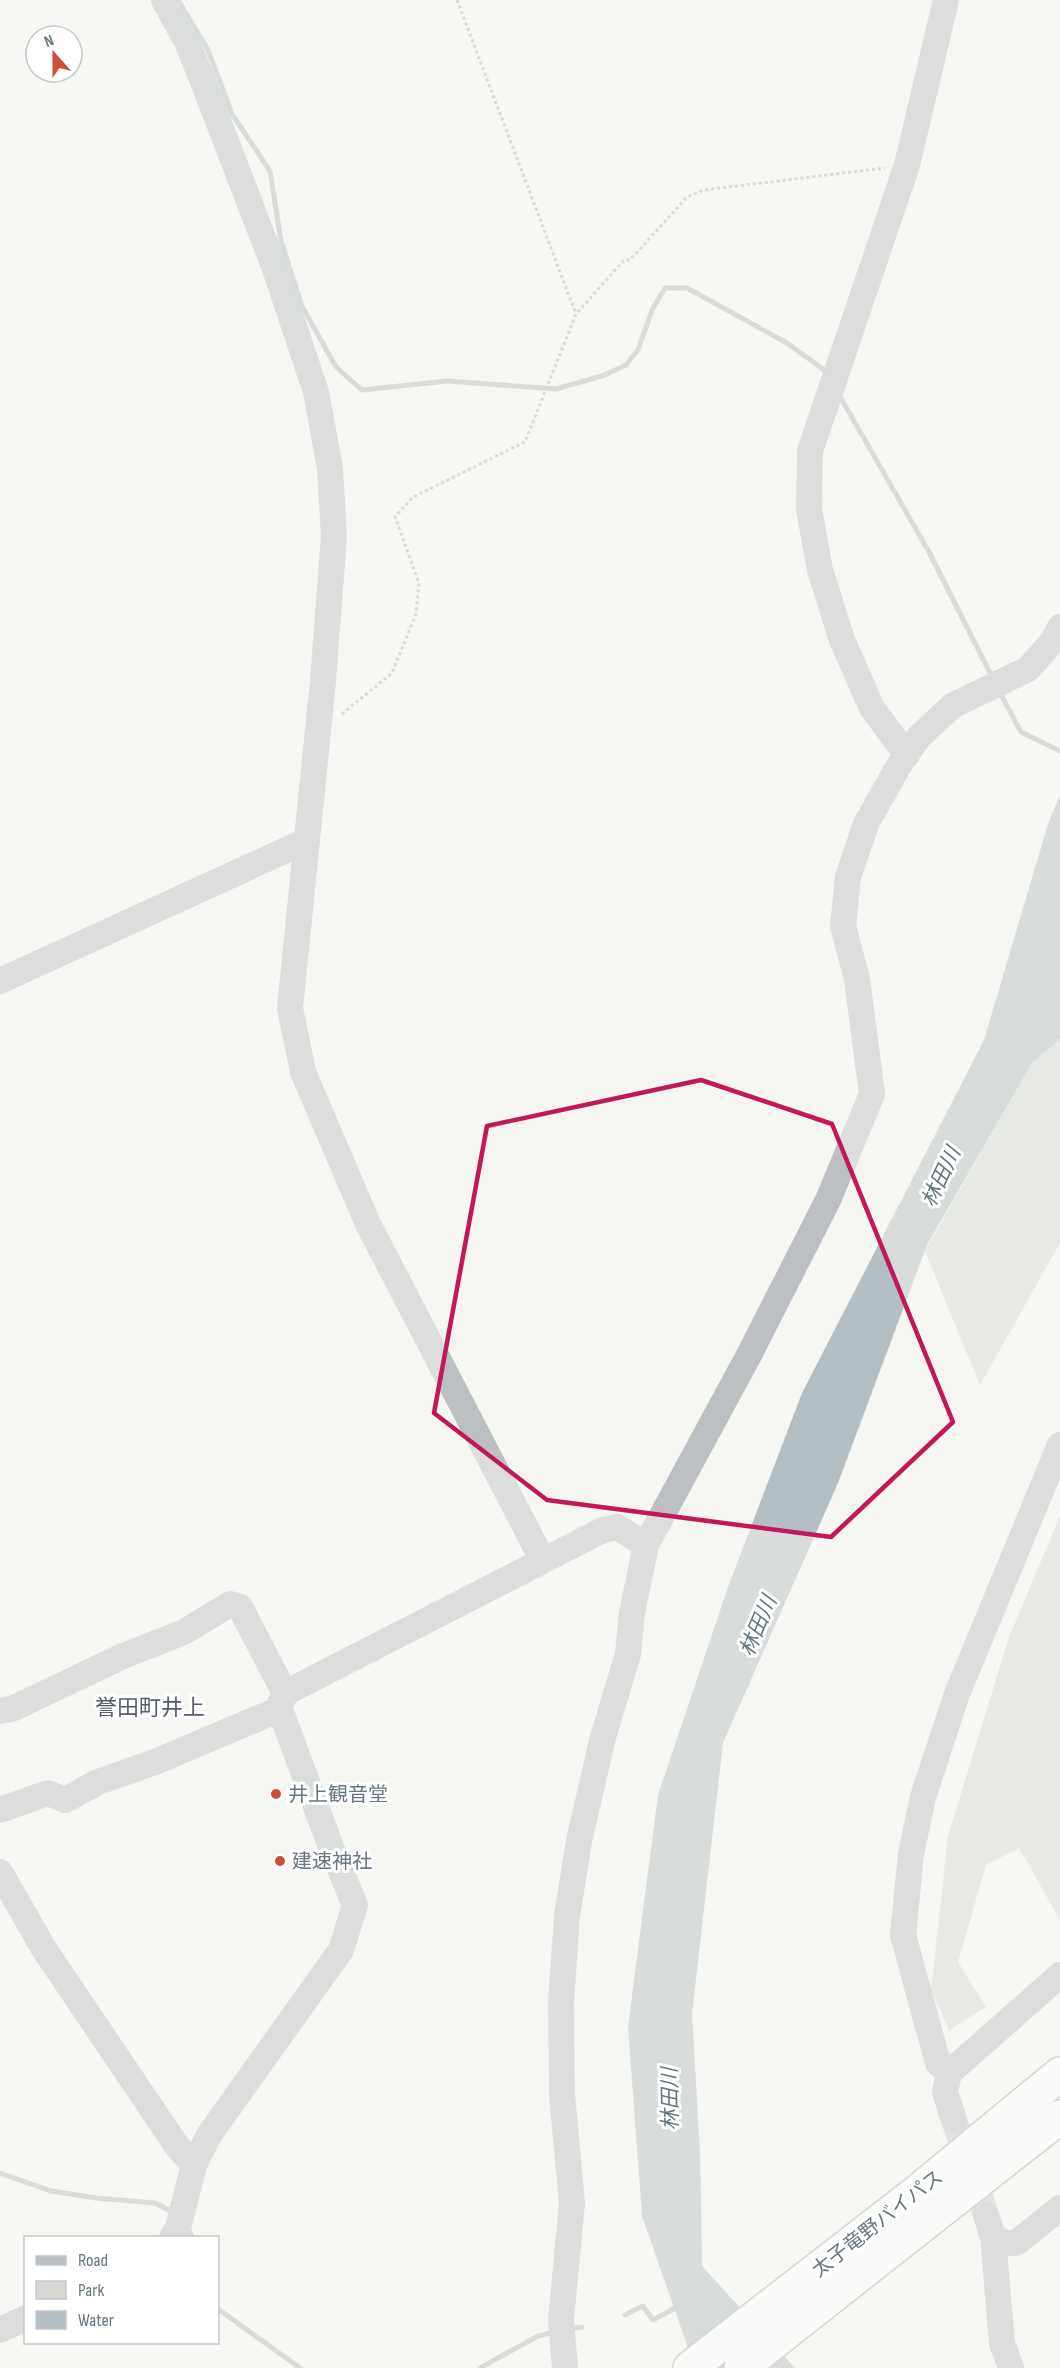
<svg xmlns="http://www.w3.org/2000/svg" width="1060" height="2368" viewBox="0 0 1060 2368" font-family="'Sofia Sans Condensed','Noto Sans JP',sans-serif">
<rect width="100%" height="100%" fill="#f5f5f2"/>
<path fill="#d5d9d2" d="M 1060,1039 L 1060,1243 L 980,1385 L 925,1251 L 1032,1063 Z
M 1060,1516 L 1060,1920 L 1019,1848 L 986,1865 L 958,1962 L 986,2007 L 949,2030 L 931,1990 L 948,1836 L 1009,1637 Z"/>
<path fill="#b3bfc2" d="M 1060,795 L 1060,1039 L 1032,1063 L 927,1245 L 838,1483 L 723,1743 L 692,2014 L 700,2152 L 702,2266 L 795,2368 L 695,2368 L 642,2216 L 628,2027 L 658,1795 L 728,1587 L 802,1393 L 984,1040 L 1048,824 Z"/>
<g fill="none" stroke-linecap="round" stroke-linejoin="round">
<path stroke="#b3bfc2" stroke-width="5" d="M 178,0 L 208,50 L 232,114 L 270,171 L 281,241 L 302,306 L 336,367 L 362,390 L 447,381 L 556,389 L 602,376 L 626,365 L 638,350 L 652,310 L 665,288 L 687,288 L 787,343 L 823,369 L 827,375
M 838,393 L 929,552 L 992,677
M 999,691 L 1021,732 L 1060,751
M 0,2173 L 51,2191 L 96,2198 L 155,2203 L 175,2213
M 187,2226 L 193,2238
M 218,2309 L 300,2368
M 625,2315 L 643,2306 L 653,2320 L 679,2306
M 569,2329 L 582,2327
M 480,2368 L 538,2336 L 554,2332"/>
<path stroke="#cbcfd0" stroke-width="26" stroke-dasharray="26 13" stroke-linecap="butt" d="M 954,2120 L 986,2215"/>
<g stroke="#aeb2b4" stroke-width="36">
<path id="highway" d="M 690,2368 L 917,2192 L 1060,2074
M 741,2368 L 1060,2117"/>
</g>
<path stroke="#b6b9bb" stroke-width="3" stroke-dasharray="3 3" stroke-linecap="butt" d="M 457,0 L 576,314
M 342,714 L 392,673 L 416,614 L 419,583 L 395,517 L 413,497 L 525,442 L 576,314 L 624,260 L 630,260 L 687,197 L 704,190 L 885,168"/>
<path stroke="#bcc0c3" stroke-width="26" d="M 164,0 L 187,42 L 202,79 L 274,266 L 316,392 L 330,468 L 334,536 L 323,681 L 290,1008 L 303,1072 L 368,1224 L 542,1559
M 907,755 L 872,708 L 842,640 L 820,570 L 809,509 L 810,451 L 907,165 L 946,0
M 0,981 L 306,841
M 0,1711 L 14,1708 L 123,1656 L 184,1632 L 230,1604 L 240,1607 L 281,1686 L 287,1692
M 0,1810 L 48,1793 L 65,1800 L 98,1782 L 155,1762 L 280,1709
M 0,1872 L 44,1949 L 177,2146 L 194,2165
M 949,2073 L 938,2063 L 903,1935 L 911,1854 L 923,1797 L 957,1694 L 1060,1445
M 954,2120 L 945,2092 L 949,2073 L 1060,1975
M 986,2215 L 993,2237 L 1005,2243 L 1016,2243 L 1060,2208
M 993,2237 L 1002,2343 L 1011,2368
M 172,2238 L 178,2228 L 194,2165 L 209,2135 L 341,1950 L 355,1905 L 332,1850 L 280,1709 L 280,1703 L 287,1692 L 603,1530 L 617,1527 L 646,1545
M 0,2330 L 26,2318
M 565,2368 L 561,2320 L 572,2203 L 562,2095 L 561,2003 L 567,1916 L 579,1841 L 602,1741 L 628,1654 L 632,1613 L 646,1545 L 749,1355 L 828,1200 L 872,1094 L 857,979 L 843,926 L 848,877 L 866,824 L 902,760 L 919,737 L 952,706 L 1028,669 L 1053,641 L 1060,627"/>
<use href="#highway" stroke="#fff" stroke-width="33"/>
</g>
<path d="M0 0H1060V2368H0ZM 701,1080 L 832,1124 L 953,1422 L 831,1537 L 547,1500 L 434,1413 L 487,1126 Z" fill="#f5f5f2" fill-opacity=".55" fill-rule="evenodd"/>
<path fill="none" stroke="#c2185b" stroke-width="4.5" stroke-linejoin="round" d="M 701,1080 L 832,1124 L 953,1422 L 831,1537 L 547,1500 L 434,1413 L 487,1126 Z"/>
<g fill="#cd4e3a" stroke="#fff" stroke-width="2">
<circle cx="276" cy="1794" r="6"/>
<circle cx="280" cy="1861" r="6"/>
</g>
<g text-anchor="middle" stroke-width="6" stroke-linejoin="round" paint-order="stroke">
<g font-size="20" fill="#68777f" stroke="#fff" text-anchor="start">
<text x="288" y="1801">井上観音堂</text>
<text x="292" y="1868">建速神社</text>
</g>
<g font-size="20" fill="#68777f" stroke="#fff">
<text transform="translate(877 2223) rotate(-38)" y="7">太子竜野バイパス</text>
</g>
<g font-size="21" font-style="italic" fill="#63777c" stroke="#fff">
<text transform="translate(941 1177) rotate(-65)" y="7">林田川</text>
<text transform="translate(758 1626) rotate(-67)" y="7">林田川</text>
<text transform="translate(670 2099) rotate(-91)" y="7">林田川</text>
</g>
<g font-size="22" fill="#545f65" stroke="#fff">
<text x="150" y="1715">誉田町井上</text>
</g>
</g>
<rect x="24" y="2236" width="195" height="108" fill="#ffffff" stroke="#c3c9cc" stroke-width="1.5"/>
<rect x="36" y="2256" width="30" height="9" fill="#bcc0c3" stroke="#c3c9cc" stroke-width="1.5"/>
<text x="78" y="2266" font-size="18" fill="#68777f">Road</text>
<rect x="36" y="2281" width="30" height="18" fill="#d5d9d2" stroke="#c3c9cc" stroke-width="1.5"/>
<text x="78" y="2296" font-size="18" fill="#68777f">Park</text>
<rect x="36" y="2311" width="30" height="18" fill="#b3bfc2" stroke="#c3c9cc" stroke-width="1.5"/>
<text x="78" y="2326" font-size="18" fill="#68777f">Water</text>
<g transform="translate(54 54) rotate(339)"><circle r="28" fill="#ffffff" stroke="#c3c9cc" stroke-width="1.5"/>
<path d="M0-4.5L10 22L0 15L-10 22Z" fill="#cd4e3a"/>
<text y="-9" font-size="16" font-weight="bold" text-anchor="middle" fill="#68777f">N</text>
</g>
</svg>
